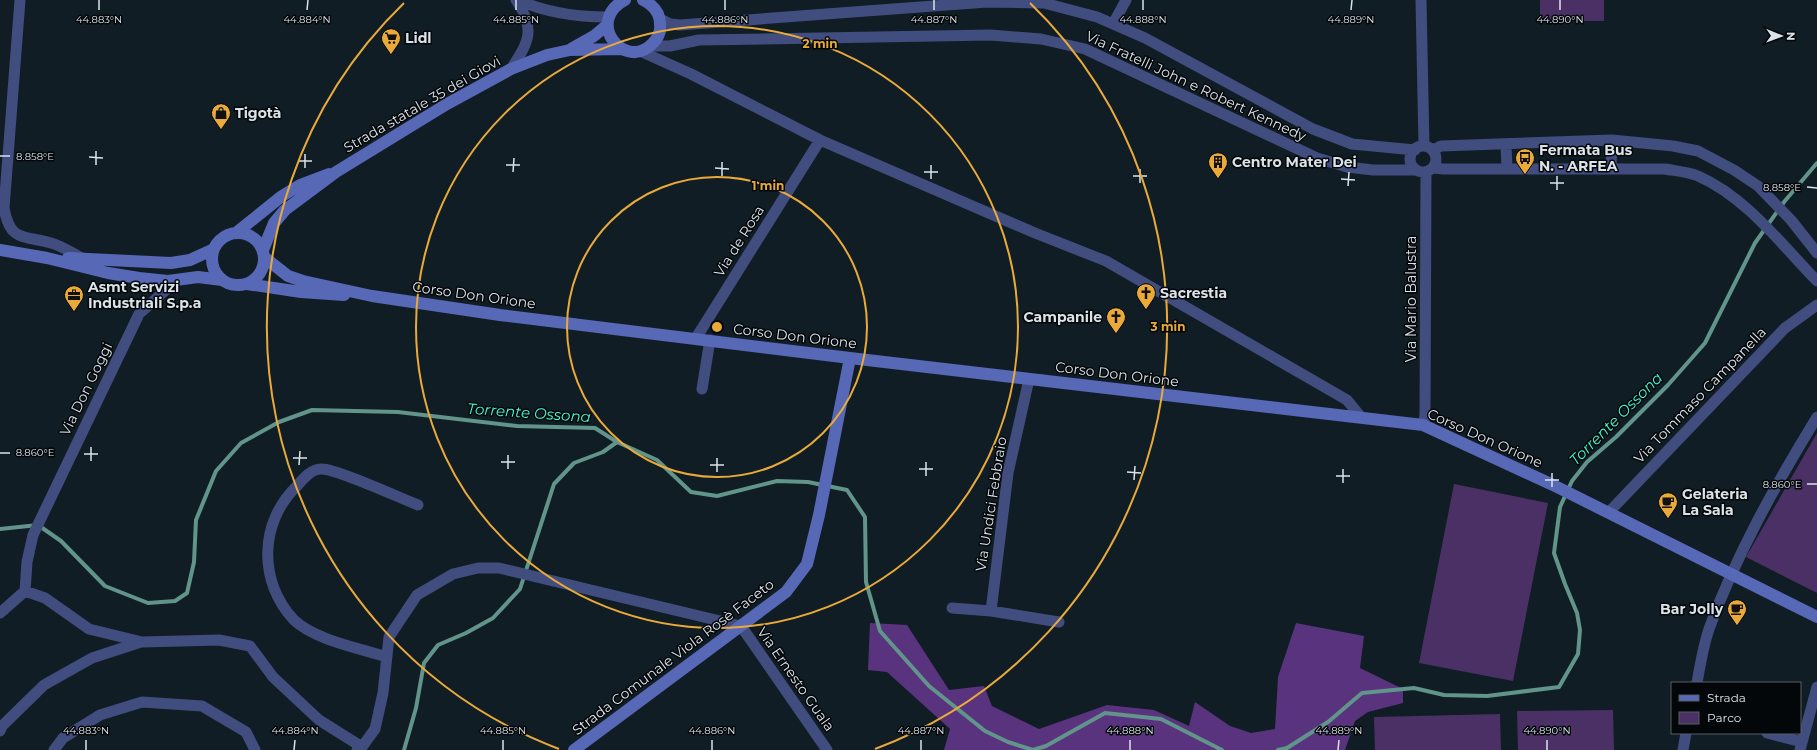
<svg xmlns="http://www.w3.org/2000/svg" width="1817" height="750" viewBox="0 0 1817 750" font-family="Montserrat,sans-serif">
<rect width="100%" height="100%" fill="#111d25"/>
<path fill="#4a3065" d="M 1540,0 L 1604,0 L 1604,21 L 1540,21 Z
M 1817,433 L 1817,593 L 1746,557 Z
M 1454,484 L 1548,503 L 1513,681 L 1419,663 Z
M 1613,710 L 1614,750 L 1518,750 L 1517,711 Z
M 1500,714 L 1501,750 L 1375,750 L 1374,717 Z"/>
<path fill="#59337e" d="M 870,623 L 907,625 L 949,690 L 984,686 L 992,706 L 1039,729 L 1107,705 L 1154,710 L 1189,726 L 1195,702 L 1230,726 L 1251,733 L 1275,729 L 1278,677 L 1296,623 L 1364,636 L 1360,668 L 1403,689 L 1403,703 L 1368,712 L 1355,721 L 1345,750 L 944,750 L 950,729 L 887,672 L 868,670 Z"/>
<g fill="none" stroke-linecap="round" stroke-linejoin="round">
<path stroke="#61948a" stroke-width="4" d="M 0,529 L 38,525 L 61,541 L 105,586 L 148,603 L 175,601 L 187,593 L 194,562 L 196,520 L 216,471 L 241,443 L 279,422 L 312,410 L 398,412 L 517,426 L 595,428 L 617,442 L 657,460 L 691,492 L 717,496 L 777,481 L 808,482 L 847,490 L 865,517 L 866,582 L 880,631 L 929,686 L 985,731 L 1008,742 L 1033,750 L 1046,746 L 1105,713 L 1161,719 L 1222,750
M 404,750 L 416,708 L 424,663 L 438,645 L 466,633 L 493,618 L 520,589 L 554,484 L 574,463 L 603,452 L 617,442
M 1278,750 L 1287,748 L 1328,722 L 1362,693 L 1414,688 L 1444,695 L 1487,696 L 1559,687 L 1578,654 L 1580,630 L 1577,613 L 1565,584 L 1554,553 L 1560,507 L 1572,481 L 1587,462 L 1616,437 L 1668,385 L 1705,343 L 1755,243 L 1784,202 L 1817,163"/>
<path stroke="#414d7e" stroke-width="11" d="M 20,0 L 4,208 C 10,242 23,235 51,243 C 62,246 72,253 82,258
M 518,0 C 547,13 576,17 608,17
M 1421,0 L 1424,146
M 660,19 L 670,24 L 680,25 L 987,2 L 1044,3 L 1097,17 L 1145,38 L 1313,129 L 1352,144 L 1415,150
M 1113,24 L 1126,0
M 651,46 L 670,46 L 699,40 L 991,35 L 1041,39 L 1085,49 L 1317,158 L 1347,167 L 1373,170 L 1416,170
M 640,51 L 691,74 L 820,140 L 1035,233 L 1106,261 L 1347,400 L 1361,417
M 511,69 C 529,42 536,29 516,0
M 1506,145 L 1507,169
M1410 159a13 13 0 1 1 26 0a13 13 0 1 1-26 0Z
M 1433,150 L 1441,146 L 1612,140 L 1673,146 L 1698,151 L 1734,170 L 1758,186 L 1791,220 L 1817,253
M 1434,168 L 1443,169 L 1665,169 C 1676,171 1688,172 1698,176 C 1746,197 1781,244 1817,281
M 1611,168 L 1612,140
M 696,338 L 820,140
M 702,389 L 710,340
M 1423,425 L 1425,415 L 1426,172
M 1609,512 L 1785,328 L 1817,305
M 25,591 L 27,562 L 33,535 L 139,314 L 177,280
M 952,608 L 991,611 L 1059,622
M 991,611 L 1008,473 L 1029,379
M 0,613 L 25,591 L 45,598 L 89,629 L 142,642 L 219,640 L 250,646 L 273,677 L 319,720 L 362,747
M 387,657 C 359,648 315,640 294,620 C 258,582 259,522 297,486 C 303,479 311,469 321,469 C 335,468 400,498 418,505
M 1697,683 C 1700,665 1703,647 1709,629 C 1736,555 1776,484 1817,417
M 0,731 L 2,726 L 44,685 L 92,658 L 141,642
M 1767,733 L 1802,742
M 54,750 L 63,738 L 100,715 L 142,702 L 202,706 L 246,732 L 255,750
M 357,750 L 362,747 L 375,729 L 383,693 L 389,637 L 417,595 L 453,574 L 478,568 L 499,568 L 741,626 L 827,750
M 1683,750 L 1686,733
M 1800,750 L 1817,687"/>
<path stroke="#5768b7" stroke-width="12" d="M 625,0 C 584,21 625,73 653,43 C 658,38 661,31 660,24 C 660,12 653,5 643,0
M 571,49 L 594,36 L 607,25
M212 259a26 26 0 1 1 52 0a26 26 0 1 1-52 0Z
M 236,233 L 282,196 L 300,185 L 329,174
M 0,250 L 47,258 L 108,273 L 139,278 L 168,281 L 198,277 L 222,280
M 263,250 L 274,223 L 285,210 L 336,172 L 447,104 L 511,69 L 547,55 L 570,50 L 621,49
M 264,257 L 288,276 L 303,281 L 372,296 L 500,315 L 850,358 L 1423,425 L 1553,485 L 1817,617
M 68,258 L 171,263 L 190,260 L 214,249
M 247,284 L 301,292 L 344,295
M 574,750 L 786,592 L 807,564 L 819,515 L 850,358"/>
</g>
<path fill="none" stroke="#dbe3e9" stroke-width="1.5" d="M 99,10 L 99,0M 307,10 L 308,0M 516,10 L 516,0M 725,10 L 725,0M 934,10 L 934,0M 1143,10 L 1143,0M 1351,10 L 1352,0M 1560,10 L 1560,0M 0,156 L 10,156M 89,157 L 103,158M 298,161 L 312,161M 96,165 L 96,151M 506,165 L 520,165M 305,168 L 305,154M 715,168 L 729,169M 513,172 L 514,158M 924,172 L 938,172M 722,176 L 722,162M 1133,176 L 1147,176M 931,179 L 931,165M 1341,179 L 1355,180M 1140,183 L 1140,169M 1550,183 L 1564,183M 1348,186 L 1349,172M 1807,187 L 1817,188M 1557,190 L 1557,176M 0,453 L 10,453M 84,454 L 98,454M 293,458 L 307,458M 91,461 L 91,447M 501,462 L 515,462M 299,465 L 300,451M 710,465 L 724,465M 508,469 L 508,455M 919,469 L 933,469M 717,472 L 717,458M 1127,472 L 1141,473M 926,476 L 926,462M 1336,476 L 1350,476M 1134,480 L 1135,466M 1545,480 L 1559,480M 1343,483 L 1343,469M 1807,484 L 1817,484M 1552,487 L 1552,473M 86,750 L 86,740M 294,750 L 295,740M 503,750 L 503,740M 712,750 L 712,740M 921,750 L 921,740M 1130,750 L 1130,740M 1338,750 L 1339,740M 1547,750 L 1547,740"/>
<g fill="none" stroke="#eaaa39" stroke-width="2">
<circle cx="717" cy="327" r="150"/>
<circle cx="717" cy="327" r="301"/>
<path d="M559 749A451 451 0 0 1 404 3M1030 3A451 451 0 0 1 875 749"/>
</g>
<defs>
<g id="supermarket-pin" transform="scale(1)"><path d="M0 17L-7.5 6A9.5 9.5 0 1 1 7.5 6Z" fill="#eaaa39" stroke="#03070a"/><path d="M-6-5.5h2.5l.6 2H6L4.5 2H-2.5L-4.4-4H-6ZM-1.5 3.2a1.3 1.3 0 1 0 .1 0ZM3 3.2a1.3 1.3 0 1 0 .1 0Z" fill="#111"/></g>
<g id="shop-pin" transform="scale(1)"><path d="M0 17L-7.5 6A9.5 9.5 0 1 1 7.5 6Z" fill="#eaaa39" stroke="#03070a"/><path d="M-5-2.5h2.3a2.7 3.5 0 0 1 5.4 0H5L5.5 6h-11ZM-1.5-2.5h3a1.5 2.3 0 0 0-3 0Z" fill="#111"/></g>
<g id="bus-pin" transform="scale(1)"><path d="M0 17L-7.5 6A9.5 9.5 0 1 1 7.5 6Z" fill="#eaaa39" stroke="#03070a"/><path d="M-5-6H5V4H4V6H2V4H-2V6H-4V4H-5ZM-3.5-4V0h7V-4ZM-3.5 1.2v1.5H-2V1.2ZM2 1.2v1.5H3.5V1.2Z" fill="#111"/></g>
<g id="building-pin" transform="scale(1)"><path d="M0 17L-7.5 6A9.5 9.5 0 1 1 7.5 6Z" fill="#eaaa39" stroke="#03070a"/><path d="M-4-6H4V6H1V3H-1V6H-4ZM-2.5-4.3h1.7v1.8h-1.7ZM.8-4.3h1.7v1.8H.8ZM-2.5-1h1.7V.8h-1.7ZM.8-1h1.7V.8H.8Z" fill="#111"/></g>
<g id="church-pin" transform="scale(1)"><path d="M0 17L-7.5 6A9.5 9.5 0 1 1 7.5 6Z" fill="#eaaa39" stroke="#03070a"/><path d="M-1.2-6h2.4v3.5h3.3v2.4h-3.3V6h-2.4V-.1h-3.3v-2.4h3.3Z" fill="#111"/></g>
<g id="office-pin" transform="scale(1)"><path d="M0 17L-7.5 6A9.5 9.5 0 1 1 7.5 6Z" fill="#eaaa39" stroke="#03070a"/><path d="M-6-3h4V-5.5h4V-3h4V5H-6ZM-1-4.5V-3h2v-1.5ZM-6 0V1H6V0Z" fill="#111"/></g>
<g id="cafe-pin" transform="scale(1)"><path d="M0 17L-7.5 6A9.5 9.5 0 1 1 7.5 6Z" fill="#eaaa39" stroke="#03070a"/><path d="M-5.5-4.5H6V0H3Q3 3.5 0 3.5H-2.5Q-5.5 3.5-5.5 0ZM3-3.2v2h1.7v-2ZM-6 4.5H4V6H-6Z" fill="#111"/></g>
</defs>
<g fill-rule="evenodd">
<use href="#supermarket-pin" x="391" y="38"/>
<use href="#shop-pin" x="221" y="113"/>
<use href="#bus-pin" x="1525" y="158"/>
<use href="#building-pin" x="1218" y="162"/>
<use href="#church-pin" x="1146" y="293"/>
<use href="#office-pin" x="74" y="295"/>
<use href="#church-pin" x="1116" y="317"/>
<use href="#cafe-pin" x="1668" y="502"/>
<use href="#cafe-pin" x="1737" y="609"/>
</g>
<g text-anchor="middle" stroke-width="3" stroke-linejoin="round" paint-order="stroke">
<g font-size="14" font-weight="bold" fill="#dbe3e9" stroke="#03070a" text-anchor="start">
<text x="405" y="43">Lidl</text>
<text x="235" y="118">Tigotà</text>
<text x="1539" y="155">Fermata Bus<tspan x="1539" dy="16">N. - ARFEA</tspan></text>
<text x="1232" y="167">Centro Mater Dei</text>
<text x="88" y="292">Asmt Servizi<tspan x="88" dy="16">Industriali S.p.a</tspan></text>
<text x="1160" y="298">Sacrestia</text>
<text x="1102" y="322" text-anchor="end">Campanile</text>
<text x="1682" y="499">Gelateria<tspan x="1682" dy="16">La Sala</tspan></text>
<text x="1723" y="614" text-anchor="end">Bar Jolly</text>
</g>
<g font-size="14" fill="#dbe3e9" stroke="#03070a">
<text transform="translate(1196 86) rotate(25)" y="5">Via Fratelli John e Robert Kennedy</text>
<text transform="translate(422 104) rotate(-30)" y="5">Strada statale 35 dei Giovi</text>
<text transform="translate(739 241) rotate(-58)" y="5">Via de Rosa</text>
<text transform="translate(474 295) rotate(8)" y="5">Corso Don Orione</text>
<text transform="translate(1411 299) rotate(-90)" y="5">Via Mario Balustra</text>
<text transform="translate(795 336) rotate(7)" y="5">Corso Don Orione</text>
<text transform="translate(1117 374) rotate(7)" y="5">Corso Don Orione</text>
<text transform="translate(86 389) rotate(-64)" y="5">Via Don Goggi</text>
<text transform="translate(1700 395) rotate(-46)" y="5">Via Tommaso Campanella</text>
<text transform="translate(1485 438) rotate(24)" y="5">Corso Don Orione</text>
<text transform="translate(991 504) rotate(-81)" y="5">Via Undici Febbraio</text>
<text transform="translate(673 657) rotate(-37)" y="5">Strada Comunale Viola Rosè Faceto</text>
<text transform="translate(796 679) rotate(55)" y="5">Via Ernesto Guala</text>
</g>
<g font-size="15" font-style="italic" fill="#43fbd5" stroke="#03070a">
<text transform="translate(529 413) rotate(4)" y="5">Torrente Ossona</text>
<text transform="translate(1616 419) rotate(-45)" y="5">Torrente Ossona</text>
</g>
</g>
<g font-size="10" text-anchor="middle" fill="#dbe3e9" stroke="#03070a" stroke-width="3" stroke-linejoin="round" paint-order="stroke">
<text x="99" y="23">44.883°N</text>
<text x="307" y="23">44.884°N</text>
<text x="516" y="23">44.885°N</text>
<text x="725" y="23">44.886°N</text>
<text x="934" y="23">44.887°N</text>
<text x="1143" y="23">44.888°N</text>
<text x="1351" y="23">44.889°N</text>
<text x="1560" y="23">44.890°N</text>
<text x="35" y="160">8.858°E</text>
<text x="1782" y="191">8.858°E</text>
<text x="35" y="456">8.860°E</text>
<text x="1782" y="488">8.860°E</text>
<text x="86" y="734">44.883°N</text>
<text x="295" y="734">44.884°N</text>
<text x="503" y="734">44.885°N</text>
<text x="712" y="734">44.886°N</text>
<text x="921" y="734">44.887°N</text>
<text x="1130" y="734">44.888°N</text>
<text x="1339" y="734">44.889°N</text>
<text x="1547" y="734">44.890°N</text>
</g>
<circle cx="717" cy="327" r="6" fill="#eaaa39" stroke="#03070a" stroke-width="2"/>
<g font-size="12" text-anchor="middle" font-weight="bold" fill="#eaaa39" stroke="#03070a" stroke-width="3" stroke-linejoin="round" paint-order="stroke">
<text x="820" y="48">2 min</text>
<text x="768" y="190">1 min</text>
<text x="1168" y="331">3 min</text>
</g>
<rect x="1671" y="682" width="130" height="52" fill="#03070a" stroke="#595f63"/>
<rect x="1679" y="695" width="20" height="6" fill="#5768b7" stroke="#595f63"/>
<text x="1707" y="702" font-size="12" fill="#dbe3e9">Strada</text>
<rect x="1679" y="712" width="20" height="12" fill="#4a3065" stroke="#595f63"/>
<text x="1707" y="722" font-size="12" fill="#dbe3e9">Parco</text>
<g transform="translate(1781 36) rotate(91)" stroke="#03070a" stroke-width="3" paint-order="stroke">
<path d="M0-3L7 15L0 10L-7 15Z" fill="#dbe3e9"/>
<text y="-6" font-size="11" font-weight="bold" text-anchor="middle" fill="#dbe3e9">N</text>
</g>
</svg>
